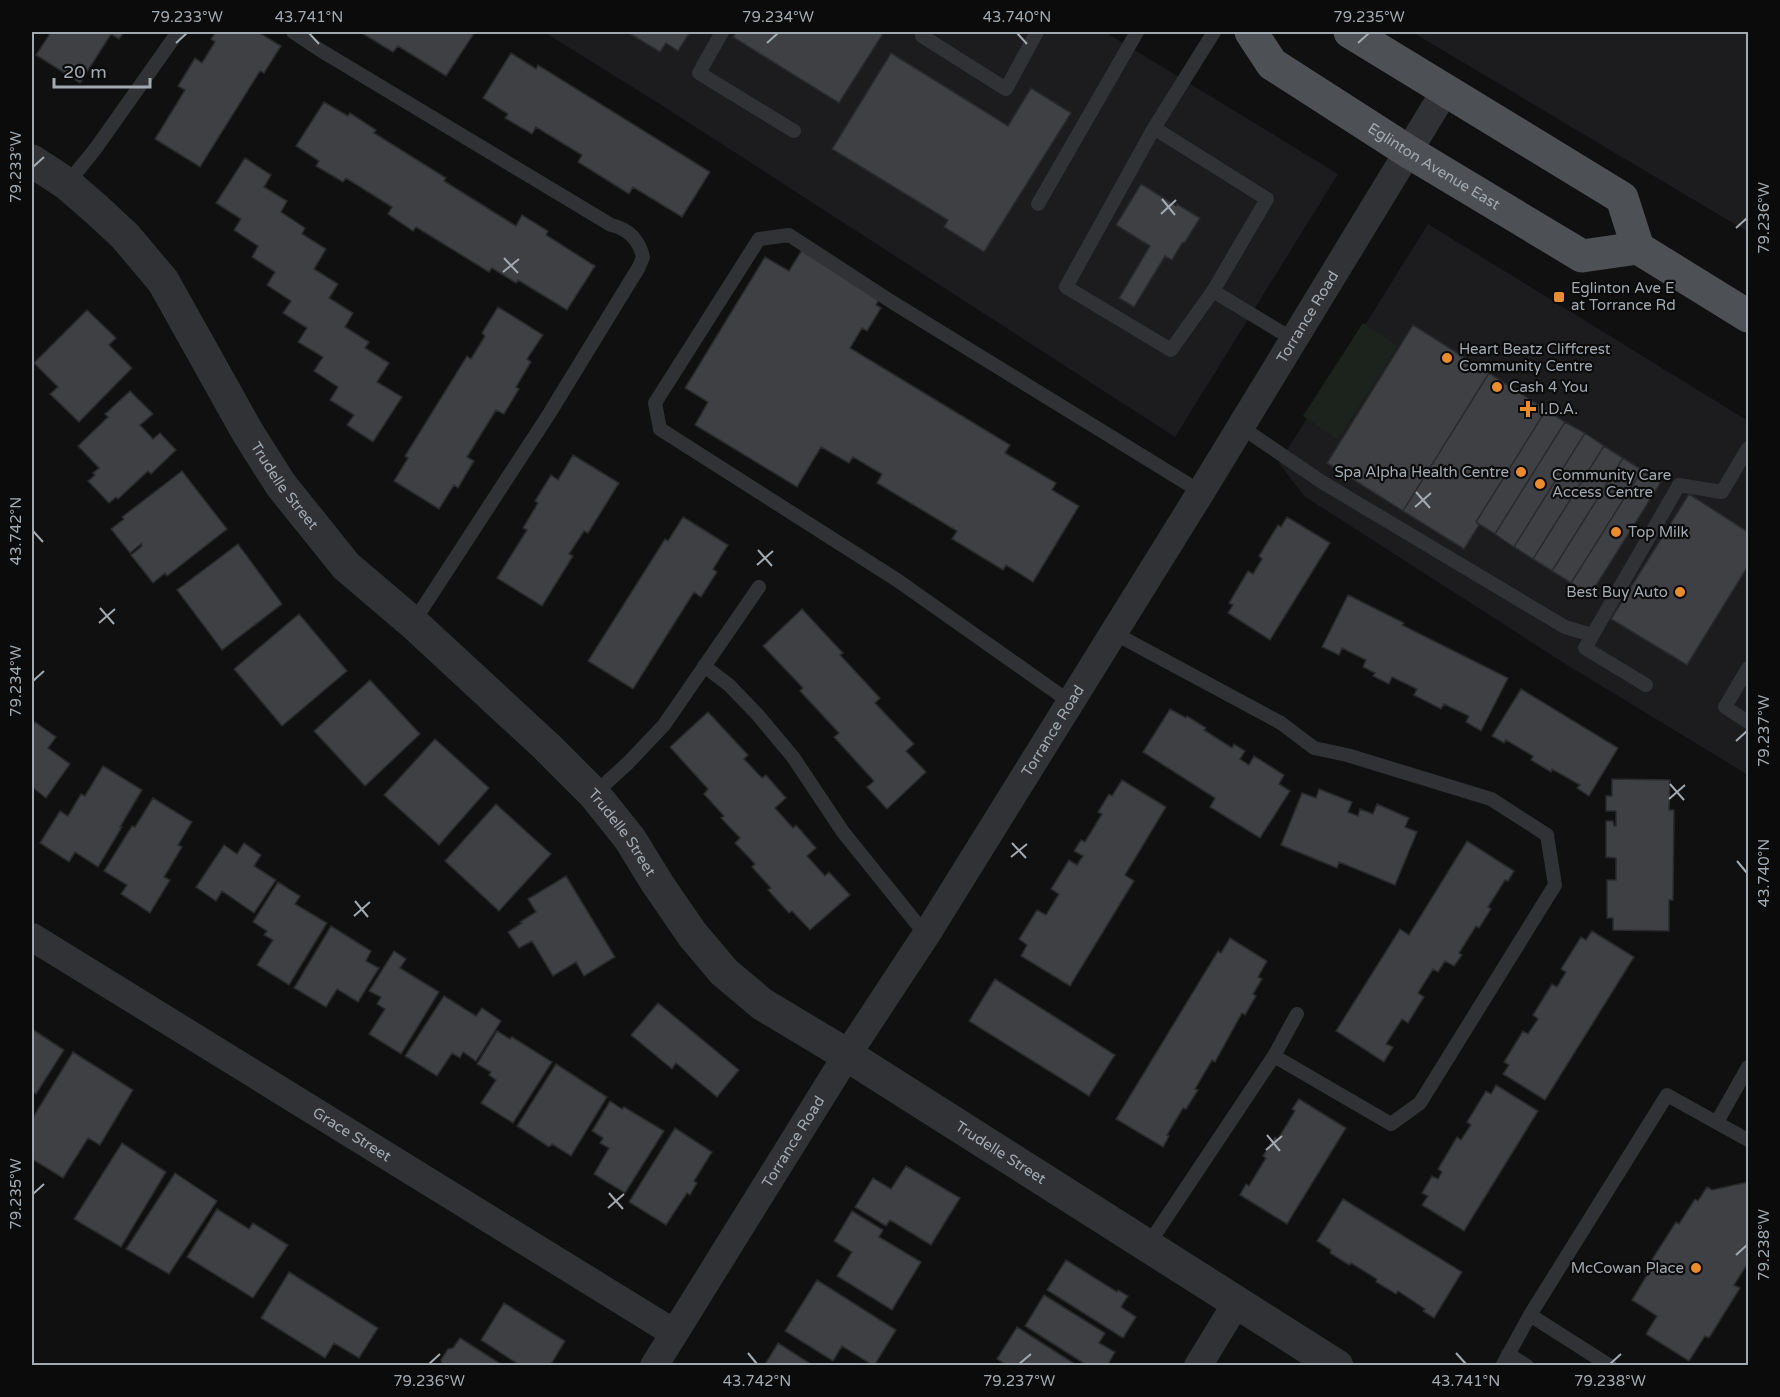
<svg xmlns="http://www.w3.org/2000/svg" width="1780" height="1397" viewBox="0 0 1780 1397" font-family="'Varela Round',sans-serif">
<rect width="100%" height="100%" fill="#101011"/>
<path fill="#1c1c1e" d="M 544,32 L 1105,32 L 1338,174 L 1175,437 L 663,106 Z
M 1411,32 L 1748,32 L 1748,232 L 1412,32 Z
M 1428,224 L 1748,421 L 1748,775 L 1564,663 L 1304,496 L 1279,463 Z"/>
<path fill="#1c231c" d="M 1363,323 L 1398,346 L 1338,439 L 1303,416 Z"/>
<path fill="#3f4044" stroke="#2a2a2d" stroke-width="1.5" d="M 51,32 L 124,32 L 119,39 L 111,34 L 80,83 L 36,55 Z
M 216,32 L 258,32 L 281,46 L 264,73 L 260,71 L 200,167 L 155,139 L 185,90 L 178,86 L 195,58 L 202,63 L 215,42 L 211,39 Z
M 360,32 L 475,32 L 446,76 L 398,46 L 393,52 Z
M 627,32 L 690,32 L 678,51 L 666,43 L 660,52 Z
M 736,32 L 884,32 L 839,103 L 733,37 Z
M 511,53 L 536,69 L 538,65 L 710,172 L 682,217 L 633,187 L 629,194 L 578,162 L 582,155 L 536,127 L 532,134 L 505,118 L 508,114 L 483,98 Z
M 891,53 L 1008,126 L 1031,88 L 1071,113 L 984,252 L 944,227 L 948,220 L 832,149 Z
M 324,102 L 348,116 L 350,113 L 376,130 L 374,133 L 446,178 L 444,181 L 516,226 L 522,215 L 548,231 L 546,235 L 595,266 L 567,310 L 518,280 L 516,283 L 492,268 L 489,272 L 416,227 L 413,231 L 388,214 L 392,207 L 346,178 L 343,182 L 316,166 L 319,161 L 296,146 Z
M 245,158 L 271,175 L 264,187 L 287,201 L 281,212 L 305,228 L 302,234 L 326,249 L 314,269 L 338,284 L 329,298 L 353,313 L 345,327 L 369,342 L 365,348 L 389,363 L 377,382 L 402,397 L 373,442 L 347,425 L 354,415 L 330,400 L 338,387 L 314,371 L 323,357 L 298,342 L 307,328 L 283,313 L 291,301 L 267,285 L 275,272 L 252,257 L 258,246 L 234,230 L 241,219 L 216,203 Z
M 1141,184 L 1176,206 L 1177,204 L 1200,218 L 1185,242 L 1182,243 L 1172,260 L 1165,256 L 1134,307 L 1119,298 L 1150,246 L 1116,225 Z
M 802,250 L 880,298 L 876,305 L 881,308 L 867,331 L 862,328 L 850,348 L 1010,445 L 1005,453 L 1056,483 L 1052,490 L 1079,506 L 1033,582 L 1006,565 L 1003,570 L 952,539 L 957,531 L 877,483 L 882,474 L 853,457 L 849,463 L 821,447 L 797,487 L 695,425 L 708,402 L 685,388 L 765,257 L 789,271 Z
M 498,307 L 543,335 L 527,359 L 531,362 L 516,387 L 519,389 L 504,414 L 496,410 L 467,457 L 474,461 L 458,488 L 454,485 L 439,509 L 394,481 L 408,458 L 405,456 L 467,356 L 471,359 L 485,336 L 482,333 Z
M 87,310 L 116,338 L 109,345 L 132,368 L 79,422 L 50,394 L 58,387 L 34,363 Z
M 1413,325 L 1489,373 L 1403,511 L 1327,463 Z
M 1489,373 L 1546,410 L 1476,522 L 1479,525 L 1464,549 L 1403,511 Z
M 130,391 L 153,414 L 140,425 L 153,439 L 160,433 L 176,450 L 151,474 L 148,471 L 118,499 L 116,497 L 109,503 L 88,481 L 95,475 L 93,473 L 99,468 L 78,446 L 108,417 L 105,414 Z
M 1546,410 L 1565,422 L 1495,534 L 1476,522 Z
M 1565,422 L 1585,433 L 1514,547 L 1495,534 Z
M 1585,433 L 1604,446 L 1533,559 L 1514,547 Z
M 1604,446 L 1623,458 L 1552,571 L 1533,559 Z
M 573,455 L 619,483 L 588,533 L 584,531 L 569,554 L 573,556 L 542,606 L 497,578 L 527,530 L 523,528 L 538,503 L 535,501 L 551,475 L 558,480 Z
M 1623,458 L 1642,470 L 1571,583 L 1552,571 Z
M 1642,470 L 1661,482 L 1590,595 L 1571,583 Z
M 182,471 L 227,529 L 167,576 L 165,573 L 153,583 L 131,555 L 142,546 L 141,544 L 130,553 L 111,529 L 124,519 L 122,517 Z
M 1689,494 L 1748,532 L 1748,566 L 1687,665 L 1611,619 Z
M 683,517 L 728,545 L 713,569 L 717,572 L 701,597 L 694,592 L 633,689 L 588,661 L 665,539 L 668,541 Z
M 1287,517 L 1330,543 L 1270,640 L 1228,613 L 1233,605 L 1229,603 L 1248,571 L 1253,574 L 1262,559 L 1259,556 L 1278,525 L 1281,527 Z
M 238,544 L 282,604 L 222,650 L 177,590 Z
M 1348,595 L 1404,623 L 1402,625 L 1508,678 L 1481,731 L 1466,722 L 1469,716 L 1444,704 L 1441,709 L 1414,695 L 1417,689 L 1392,677 L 1389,684 L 1373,676 L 1375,673 L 1363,667 L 1366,660 L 1342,648 L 1339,655 L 1322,647 Z
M 802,609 L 843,653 L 840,655 L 880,698 L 875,703 L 914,744 L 906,751 L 926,772 L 887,809 L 867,787 L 874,781 L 834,737 L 839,733 L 800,691 L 803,688 L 763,646 Z
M 299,614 L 347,671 L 282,726 L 234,669 Z
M 370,680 L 420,734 L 365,786 L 314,731 Z
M 1521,689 L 1618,748 L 1589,796 L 1577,788 L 1580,785 L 1552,769 L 1551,772 L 1531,760 L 1533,756 L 1506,740 L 1504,743 L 1492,736 Z
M 1170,709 L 1186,718 L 1187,716 L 1206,728 L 1204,730 L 1232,748 L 1234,744 L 1245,751 L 1240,759 L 1249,765 L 1254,756 L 1284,775 L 1279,784 L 1290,791 L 1260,838 L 1210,807 L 1215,798 L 1143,752 Z
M 708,712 L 748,755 L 744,759 L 762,778 L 766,775 L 786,798 L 775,808 L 793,828 L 796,825 L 816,848 L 807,856 L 825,876 L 829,872 L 850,895 L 810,930 L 792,911 L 789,913 L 768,890 L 771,888 L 752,867 L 755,864 L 735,843 L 740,838 L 721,818 L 724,816 L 704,794 L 708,789 L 670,747 Z
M 35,722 L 56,737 L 48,748 L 70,764 L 46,798 L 32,787 L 32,726 Z
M 435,739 L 489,788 L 439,845 L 384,795 Z
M 103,766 L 142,790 L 120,827 L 122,827 L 98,867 L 75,852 L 69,862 L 40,843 L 60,811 L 68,816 L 81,794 L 85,796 Z
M 1612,779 L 1670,780 L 1669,810 L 1674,810 L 1673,900 L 1669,900 L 1669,931 L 1613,930 L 1613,918 L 1607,918 L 1607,880 L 1616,880 L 1616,858 L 1606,857 L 1606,821 L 1613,821 L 1614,826 L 1616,826 L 1616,811 L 1606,811 L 1606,796 L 1612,796 Z
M 1122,780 L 1166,807 L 1125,875 L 1134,881 L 1070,986 L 1021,956 L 1027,945 L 1019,939 L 1037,910 L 1046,915 L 1059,894 L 1051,889 L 1069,860 L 1077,865 L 1083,856 L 1074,851 L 1081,840 L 1085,842 L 1102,814 L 1098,812 L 1109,794 L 1112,796 Z
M 1319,789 L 1352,802 L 1348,812 L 1358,816 L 1360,809 L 1373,814 L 1377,804 L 1409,818 L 1405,827 L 1417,832 L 1395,885 L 1339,862 L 1337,868 L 1281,845 L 1302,793 L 1316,798 Z
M 153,798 L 192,822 L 178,845 L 182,847 L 164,877 L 170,880 L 150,913 L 121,894 L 127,885 L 104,871 L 132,826 L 135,827 Z
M 496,804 L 551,854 L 499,911 L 445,861 Z
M 1467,841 L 1514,871 L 1508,881 L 1505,880 L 1488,907 L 1491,909 L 1479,928 L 1476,926 L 1459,953 L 1462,955 L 1454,966 L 1445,961 L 1438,972 L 1433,969 L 1418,993 L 1424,997 L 1408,1023 L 1402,1019 L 1386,1044 L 1393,1047 L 1384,1062 L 1336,1031 L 1400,929 L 1409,935 Z
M 244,843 L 261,855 L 254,866 L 276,880 L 254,913 L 222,891 L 216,901 L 196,887 L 224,845 L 237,854 Z
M 566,876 L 615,957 L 584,976 L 576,962 L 553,976 L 532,941 L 519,948 L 508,932 L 522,923 L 520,922 L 536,912 L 528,899 Z
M 278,882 L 300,896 L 295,904 L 327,923 L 289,985 L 257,965 L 273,940 L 264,935 L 267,931 L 253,922 Z
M 331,926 L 371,951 L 366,961 L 379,968 L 358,1002 L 337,989 L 326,1007 L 294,988 Z
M 1592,931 L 1634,957 L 1545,1100 L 1503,1074 L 1509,1065 L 1504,1062 L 1523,1031 L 1528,1034 L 1538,1019 L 1533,1015 L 1552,984 L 1557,987 L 1566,972 L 1561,969 L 1581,937 L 1586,940 Z
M 1230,938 L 1267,961 L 1258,977 L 1262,979 L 1253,994 L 1256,996 L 1245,1015 L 1242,1013 L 1215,1062 L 1212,1060 L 1195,1089 L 1198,1090 L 1186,1109 L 1183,1108 L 1167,1135 L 1169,1136 L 1163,1147 L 1116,1119 L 1218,951 L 1221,953 Z
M 394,951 L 406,959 L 400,968 L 439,992 L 401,1054 L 369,1034 L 385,1009 L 377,1004 L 381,997 L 369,991 Z
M 995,979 L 1115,1055 L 1089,1096 L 969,1021 Z
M 444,996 L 476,1016 L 482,1008 L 501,1021 L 476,1061 L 463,1052 L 460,1058 L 452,1053 L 437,1076 L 405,1056 Z
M 658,1003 L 739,1070 L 717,1097 L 676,1063 L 672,1069 L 631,1035 Z
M 32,1029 L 64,1050 L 36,1094 L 32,1091 Z
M 497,1031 L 510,1039 L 512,1037 L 552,1062 L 513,1123 L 481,1103 L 496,1080 L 489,1075 L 491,1072 L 477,1064 Z
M 73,1052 L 133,1090 L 100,1145 L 88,1138 L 63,1178 L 32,1159 L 32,1119 Z
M 556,1064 L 607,1097 L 571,1156 L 552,1144 L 549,1147 L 517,1126 Z
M 1496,1085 L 1538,1111 L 1464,1231 L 1422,1205 L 1428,1196 L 1422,1193 L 1432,1176 L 1438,1179 L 1442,1172 L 1438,1169 L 1457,1137 L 1461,1140 L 1471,1125 L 1467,1122 L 1486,1091 L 1491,1094 Z
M 1299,1099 L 1346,1128 L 1287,1224 L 1240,1195 L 1246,1184 L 1249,1186 L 1266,1158 L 1263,1156 L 1275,1137 L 1278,1139 L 1295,1111 L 1292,1109 Z
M 610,1101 L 622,1109 L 624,1107 L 664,1131 L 625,1193 L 594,1174 L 609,1148 L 600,1143 L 603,1138 L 592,1131 Z
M 675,1128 L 712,1152 L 694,1181 L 697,1183 L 690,1195 L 687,1193 L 666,1225 L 629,1202 Z
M 122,1143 L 166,1172 L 121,1247 L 74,1219 Z
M 906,1166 L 960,1198 L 931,1245 L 890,1220 L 886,1226 L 855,1207 L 873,1178 L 891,1189 Z
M 175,1173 L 217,1201 L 169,1274 L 126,1249 Z
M 1748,1182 L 1748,1263 L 1734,1285 L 1740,1288 L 1709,1338 L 1705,1336 L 1689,1361 L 1646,1334 L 1657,1316 L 1632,1300 L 1647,1275 L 1644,1272 L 1676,1222 L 1679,1224 L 1695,1199 L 1698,1201 L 1707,1187 L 1712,1190 Z
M 1343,1199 L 1462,1272 L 1434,1318 L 1423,1311 L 1425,1309 L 1398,1291 L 1396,1294 L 1376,1282 L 1377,1279 L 1351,1263 L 1349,1265 L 1330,1253 L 1331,1250 L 1317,1241 Z
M 217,1209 L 249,1229 L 253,1223 L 288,1245 L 253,1298 L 187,1257 Z
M 852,1211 L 883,1230 L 879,1237 L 921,1262 L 892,1310 L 837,1276 L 852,1252 L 834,1241 Z
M 1066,1260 L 1117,1292 L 1118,1290 L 1128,1296 L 1121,1307 L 1136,1317 L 1123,1338 L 1047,1290 Z
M 289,1272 L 378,1328 L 359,1358 L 334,1343 L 325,1358 L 261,1318 Z
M 817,1280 L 896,1330 L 874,1366 L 842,1346 L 833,1361 L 785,1331 Z
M 1044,1295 L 1105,1333 L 1099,1343 L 1115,1352 L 1107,1366 L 1088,1366 L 1025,1326 Z
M 504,1303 L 565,1341 L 550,1366 L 521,1366 L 481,1340 Z
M 1017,1327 L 1078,1366 L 1008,1366 L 997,1359 Z
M 460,1338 L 504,1366 L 442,1366 L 441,1360 L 448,1349 L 453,1348 Z
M 778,1343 L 814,1366 L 764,1366 Z"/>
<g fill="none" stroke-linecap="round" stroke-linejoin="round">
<path stroke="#313236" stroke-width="14" d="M 293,32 L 320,50 L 611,225 C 629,229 639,240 643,257 L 639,267 L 549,414 L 413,623
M 722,32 L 699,73 L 794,131
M 924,32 L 922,36 L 1006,89 L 1037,32
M 1214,32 L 1154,128 L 1267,199 L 1213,291 L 1294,340
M 1154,128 L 1066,287 L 1171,350 L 1213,291
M 67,184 L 96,148 L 178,32
M 1038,204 L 1137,32
M 1241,427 L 1322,482 L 1565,627 L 1592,635
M 1112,632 L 1281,723 L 1314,748 L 1347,755 L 1491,799 L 1547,835 L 1555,885 L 1420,1103 L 1391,1124 L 1274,1056
M 704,666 L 729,685 L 757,714 L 793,757 L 843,832 L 926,935
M 1748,668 L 1725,707 L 1748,722
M 1646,685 L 1585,648 L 1679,485 L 1722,492 L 1748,448
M 1070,702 L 897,580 L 660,429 L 655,403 L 759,239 L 789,235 L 892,302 L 1201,492
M 594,794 L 628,763 L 664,725 L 759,587
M 1717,1122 L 1748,1067
M 1148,1245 L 1274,1056 L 1297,1014
M 1530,1315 L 1610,1366
M 1508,1354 L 1527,1366
M 1502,1366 L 1530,1315 L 1667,1095 L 1748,1140"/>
<g stroke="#313236" stroke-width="28">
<path id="s1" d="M 32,937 L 674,1333"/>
<path id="s2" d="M 654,1366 L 847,1055 L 926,935 L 1201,492 L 1445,91"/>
<path d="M 1198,1366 L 1237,1302"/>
</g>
<path stroke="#313236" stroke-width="33" id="s3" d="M 32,161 L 67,184 L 96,209 L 125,236 L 163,281 L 248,433 L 281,485 L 346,566 L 413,623 L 546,746 L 594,794 L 630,839 L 657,883 L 692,934 L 724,972 L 762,1004 L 847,1055 L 1337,1366"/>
<g stroke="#4d5055" stroke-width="33">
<path id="s4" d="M 1251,32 L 1272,64 L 1409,152 L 1582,256 L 1638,248"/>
<path d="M 1350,32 L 1622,198 L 1638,248 L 1748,316"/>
</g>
</g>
<path fill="none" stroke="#a1a9b1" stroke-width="2" d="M 309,33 L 319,44M 1017,33 L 1027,44M 176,43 L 187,33M 767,43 L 778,33M 1358,43 L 1369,33M 33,167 L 44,157M 1162,199 L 1175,215M 1161,214 L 1176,200M 1736,228 L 1747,218M 504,258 L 518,273M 503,272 L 519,259M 1416,492 L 1430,508M 1415,507 L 1431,493M 33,531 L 43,542M 758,550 L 772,566M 757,565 L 773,551M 100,608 L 114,624M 99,623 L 115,609M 33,681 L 44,671M 1736,741 L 1747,731M 1670,784 L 1684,800M 1669,799 L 1685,785M 1012,843 L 1026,858M 1011,857 L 1027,844M 1737,861 L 1747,873M 355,901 L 368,917M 354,916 L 370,902M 1267,1135 L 1280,1151M 1266,1150 L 1282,1136M 609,1193 L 623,1209M 33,1194 L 44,1184M 608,1208 L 624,1194M 1736,1255 L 1747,1245M 748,1353 L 757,1364M 1456,1353 L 1466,1364M 429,1364 L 440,1354M 1019,1364 L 1031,1354M 1610,1364 L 1621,1354"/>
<g fill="#ea8c2e" stroke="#0b0b0c" stroke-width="2">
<rect x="1553" y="291" width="12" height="12" rx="3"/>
<circle cx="1447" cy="358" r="6"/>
<circle cx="1497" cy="387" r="6"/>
<path d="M1525 400h6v6h6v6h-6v6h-6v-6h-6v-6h6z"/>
<circle cx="1521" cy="472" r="6"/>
<circle cx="1540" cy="484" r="6"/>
<circle cx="1616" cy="532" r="6"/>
<circle cx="1680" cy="592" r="6"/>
<circle cx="1696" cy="1268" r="6"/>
</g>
<g text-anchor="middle" stroke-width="4.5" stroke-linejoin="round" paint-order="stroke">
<g font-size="15" fill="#a1a9b1" stroke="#0b0b0c">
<text dy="5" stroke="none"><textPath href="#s4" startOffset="230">Eglinton Avenue East</textPath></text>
<text dy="5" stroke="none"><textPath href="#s2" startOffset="1236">Torrance Road</textPath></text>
<text dy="5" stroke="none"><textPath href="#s3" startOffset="417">Trudelle Street</textPath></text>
<text dy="5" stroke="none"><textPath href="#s2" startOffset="750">Torrance Road</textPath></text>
<text dy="5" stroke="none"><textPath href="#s3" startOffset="903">Trudelle Street</textPath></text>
<text dy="5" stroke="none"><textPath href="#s1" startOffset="376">Grace Street</textPath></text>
<text dy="5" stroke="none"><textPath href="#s2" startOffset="264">Torrance Road</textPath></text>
<text dy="5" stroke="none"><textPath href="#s3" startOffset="1407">Trudelle Street</textPath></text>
</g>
<g font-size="15" fill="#a1a9b1" stroke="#0b0b0c" text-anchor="start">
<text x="1571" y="293">Eglinton Ave E<tspan x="1571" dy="17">at Torrance Rd</tspan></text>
<text x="1459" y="354">Heart Beatz Cliffcrest<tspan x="1459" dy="17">Community Centre</tspan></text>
<text x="1509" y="392">Cash 4 You</text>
<text x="1540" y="414">I.D.A.</text>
<text x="1509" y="477" text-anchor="end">Spa Alpha Health Centre</text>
<text x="1552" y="480">Community Care<tspan x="1552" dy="17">Access Centre</tspan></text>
<text x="1628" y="537">Top Milk</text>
<text x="1668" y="597" text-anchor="end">Best Buy Auto</text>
<text x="1684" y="1273" text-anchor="end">McCowan Place</text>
</g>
</g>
<rect width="1780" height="1397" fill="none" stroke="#0b0b0c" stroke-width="66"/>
<path d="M54 78v9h96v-9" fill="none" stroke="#a1a9b1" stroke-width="3"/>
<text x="63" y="78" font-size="18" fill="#a1a9b1" stroke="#0b0b0c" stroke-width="4.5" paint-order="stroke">20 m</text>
<rect x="33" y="33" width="1714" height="1331" fill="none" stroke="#a1a9b1" stroke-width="2"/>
<g font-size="15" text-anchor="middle" fill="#a1a9b1">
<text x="187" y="22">79.233°W</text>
<text x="309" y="22">43.741°N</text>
<text x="778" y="22">79.234°W</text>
<text x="1017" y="22">43.740°N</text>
<text x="1369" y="22">79.235°W</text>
<text transform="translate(16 167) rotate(-90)" y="5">79.233°W</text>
<text transform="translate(1764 218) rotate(-90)" y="5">79.236°W</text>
<text transform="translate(16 531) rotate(-90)" y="5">43.742°N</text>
<text transform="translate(16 681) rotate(-90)" y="5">79.234°W</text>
<text transform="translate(1764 731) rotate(-90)" y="5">79.237°W</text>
<text transform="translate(1764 873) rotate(-90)" y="5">43.740°N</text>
<text transform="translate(16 1194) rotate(-90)" y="5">79.235°W</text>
<text transform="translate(1764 1245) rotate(-90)" y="5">79.238°W</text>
<text x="429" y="1386">79.236°W</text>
<text x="757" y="1386">43.742°N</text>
<text x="1019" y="1386">79.237°W</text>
<text x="1466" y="1386">43.741°N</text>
<text x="1610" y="1386">79.238°W</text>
</g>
</svg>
